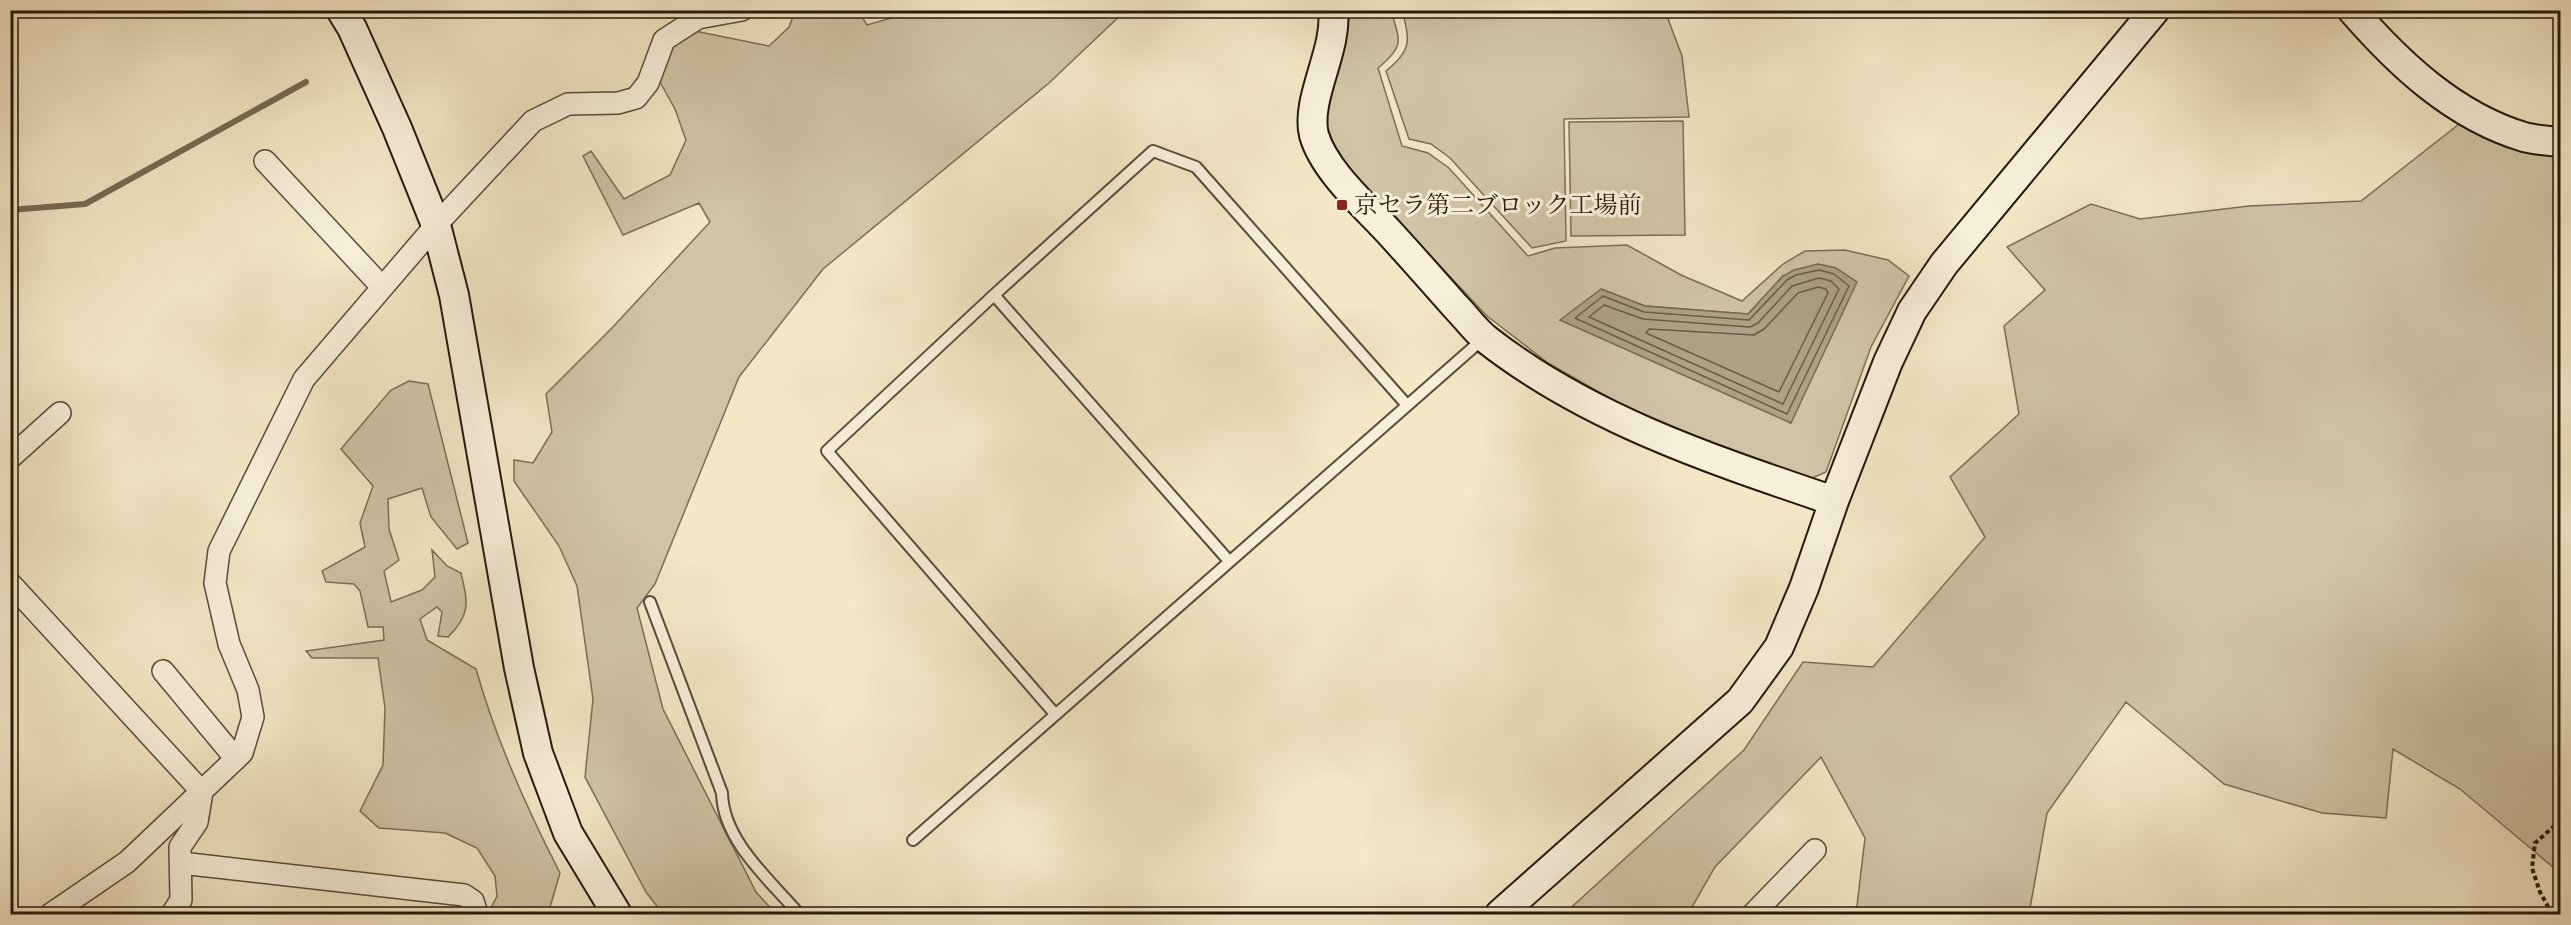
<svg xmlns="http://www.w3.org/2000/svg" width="2571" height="925" viewBox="0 0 2571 925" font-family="Vollkorn,'Noto Serif JP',serif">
<rect width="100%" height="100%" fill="#f3e7c6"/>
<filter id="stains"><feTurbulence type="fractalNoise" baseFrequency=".00333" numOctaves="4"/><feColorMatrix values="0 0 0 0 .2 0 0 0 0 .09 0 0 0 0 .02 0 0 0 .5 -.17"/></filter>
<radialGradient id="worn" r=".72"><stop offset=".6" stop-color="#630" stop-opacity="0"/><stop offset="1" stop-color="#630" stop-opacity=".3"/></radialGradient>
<path fill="#d0c4a6" stroke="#7a6e58" stroke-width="1.5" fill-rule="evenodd" d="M 795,11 L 858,11 L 867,25 L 899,16 L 901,11 L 1125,11 L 1049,83 L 823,269 L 739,377 L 655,584 L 637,608 L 663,709 L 756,892 L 776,914 L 663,914 L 646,892 L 585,777 L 593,699 L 577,586 L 559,546 L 514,481 L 514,460 L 533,463 L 552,432 L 546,394 L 612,328 L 710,222 L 699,203 L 623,235 L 583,156 L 591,151 L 624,199 L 670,175 L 686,140 L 675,109 L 660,82 L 670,46 L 695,31 L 769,46 L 789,27 Z
M 1336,11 L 1391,11 C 1400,41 1405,46 1378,68 L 1402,146 L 1428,153 L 1449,168 L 1528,256 L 1555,248 L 1627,245 L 1681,275 L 1742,301 L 1783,264 L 1805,251 L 1845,250 L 1888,260 L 1909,276 L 1871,347 L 1826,472 L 1810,479 L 1682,432 L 1620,404 L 1548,363 L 1487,316 L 1361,182 C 1350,169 1334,154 1329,137 C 1320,102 1340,54 1349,20 ZM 1783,276 L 1790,423 L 1601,289 L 1645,306 L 1748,314 Z
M 1402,11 L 1665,11 L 1682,56 L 1689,117 L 1564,119 L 1566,241 L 1532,248 L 1450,158 L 1431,144 L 1409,139 L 1386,71 C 1411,51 1411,40 1402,11 Z
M 2468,117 L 2560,152 L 2560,873 L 2460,789 L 2393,749 L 2386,818 L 2322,813 L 2224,784 L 2126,702 L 2047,813 L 2029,914 L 1856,914 L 1865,838 L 1821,757 L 1715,867 L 1688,914 L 1564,914 L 1744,750 L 1803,662 L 1873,667 L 1985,537 L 1950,477 L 2019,414 L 2004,326 L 2045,290 L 2007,247 L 2091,204 L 2140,219 L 2249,206 L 2361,201 Z
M 1683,121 L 1685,235 L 1571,236 L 1569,122 Z
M 409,381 L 428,384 L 468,543 L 457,549 L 431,517 L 422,488 L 388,499 L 389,529 L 399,560 L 384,571 L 391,602 L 422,590 L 435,577 L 432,550 L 447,566 L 461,573 C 468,603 471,614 448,637 L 438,636 L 442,612 L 437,607 L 420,619 L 427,640 L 476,669 C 496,740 526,807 560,873 L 548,914 L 488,914 L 497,896 L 495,876 L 477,848 L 445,833 L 379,828 L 360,811 L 383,765 L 385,708 L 378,658 L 312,658 L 306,651 L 384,640 L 383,627 L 368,627 L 360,591 L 354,584 L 326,582 L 322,571 L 365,547 L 360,523 L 373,486 L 341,449 L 391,390 Z"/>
<path fill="#ada186" stroke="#766a54" stroke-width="1.5" d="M 1818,264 L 1836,268 L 1857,282 L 1791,423 L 1560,320 L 1601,289 L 1645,306 L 1748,314 L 1783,276 L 1794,270 Z"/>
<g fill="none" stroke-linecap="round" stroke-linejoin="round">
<path stroke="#685c48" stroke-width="1.5" d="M 1819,270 L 1834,274 L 1849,286 L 1787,414 L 1575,318 L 1603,296 L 1644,312 L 1749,320 L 1787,280 L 1796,275 Z
M 1819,278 L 1831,281 L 1839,289 L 1783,404 L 1589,317 L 1604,305 L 1643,319 L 1750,327 L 1758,323 L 1792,286 Z
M 1818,287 L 1826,289 L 1828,293 L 1779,392 L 1646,333 L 1649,329 L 1754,335 L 1764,329 L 1798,293 Z"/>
<path stroke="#766a54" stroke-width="6" d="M 10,210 L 85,204 L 306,82"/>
<g stroke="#584c38" stroke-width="14">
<path id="lane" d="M 994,295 L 1229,561
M 650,602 L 722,793 C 723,841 770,880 799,914
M 1055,714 L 827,451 L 994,295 L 1153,151 L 1196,167 L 1406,404
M 913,840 L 1484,338"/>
</g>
<g stroke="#584c38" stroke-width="24">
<path id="street" d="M 265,161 L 382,287
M 10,458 L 60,413
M 10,583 L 202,792
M 163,671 L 236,759
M 181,863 L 464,895 L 473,901 L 477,914
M 51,914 L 127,862 L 242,753 L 253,717 L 248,690 L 229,644 L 215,583 L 219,551 L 304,379 L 436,225 L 533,121 L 568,104 L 618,103 L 636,98 L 648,83 L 664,40 L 698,18 L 742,10
M 172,914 L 181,900 L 180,847 L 197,822 L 202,792
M 1753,914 L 1815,850"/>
</g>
<g stroke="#241809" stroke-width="32">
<path id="secondary" d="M 341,10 L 352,28 L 397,128 L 436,225 L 454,295 L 519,668 L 538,753 L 568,833 L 617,914
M 1333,10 C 1338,50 1305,99 1314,135 C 1324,170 1364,205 1388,231 C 1411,256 1433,281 1455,306 C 1465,316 1475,330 1486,339 C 1588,419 1713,460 1834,501
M 2352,10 C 2399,64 2454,116 2524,137 C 2535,140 2549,141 2560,142
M 1500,914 L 1740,701 L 1779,647 L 1804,588 L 1834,501 L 1888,362 L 1912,311 L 1944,264 L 2155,10"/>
</g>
<path stroke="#241809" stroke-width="4" stroke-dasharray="4.5 3" stroke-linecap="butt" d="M 2552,914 L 2540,892 L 2532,868 L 2535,843 L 2560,821"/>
<use href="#lane" stroke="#f7efda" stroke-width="10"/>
<use href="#street" stroke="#f7efda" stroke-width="21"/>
<use href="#secondary" stroke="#f7efda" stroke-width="28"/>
</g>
<rect fill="#8f2418" stroke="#f7efda" stroke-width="2" x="1336" y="199" width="12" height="12" rx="3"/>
<g text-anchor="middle" stroke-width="6" stroke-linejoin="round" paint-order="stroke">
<g font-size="24" fill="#241809" stroke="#f7efda" text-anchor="start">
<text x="1354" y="213">京セラ第二ブロック工場前</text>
</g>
</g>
<rect width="2571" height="925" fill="none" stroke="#f3e7c6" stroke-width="36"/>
<rect x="12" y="12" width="2547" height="901" fill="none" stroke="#241809" stroke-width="3"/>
<rect x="18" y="18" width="2535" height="889" fill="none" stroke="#241809" stroke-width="1.5"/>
<rect width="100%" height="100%" filter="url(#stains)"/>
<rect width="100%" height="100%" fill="url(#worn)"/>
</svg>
